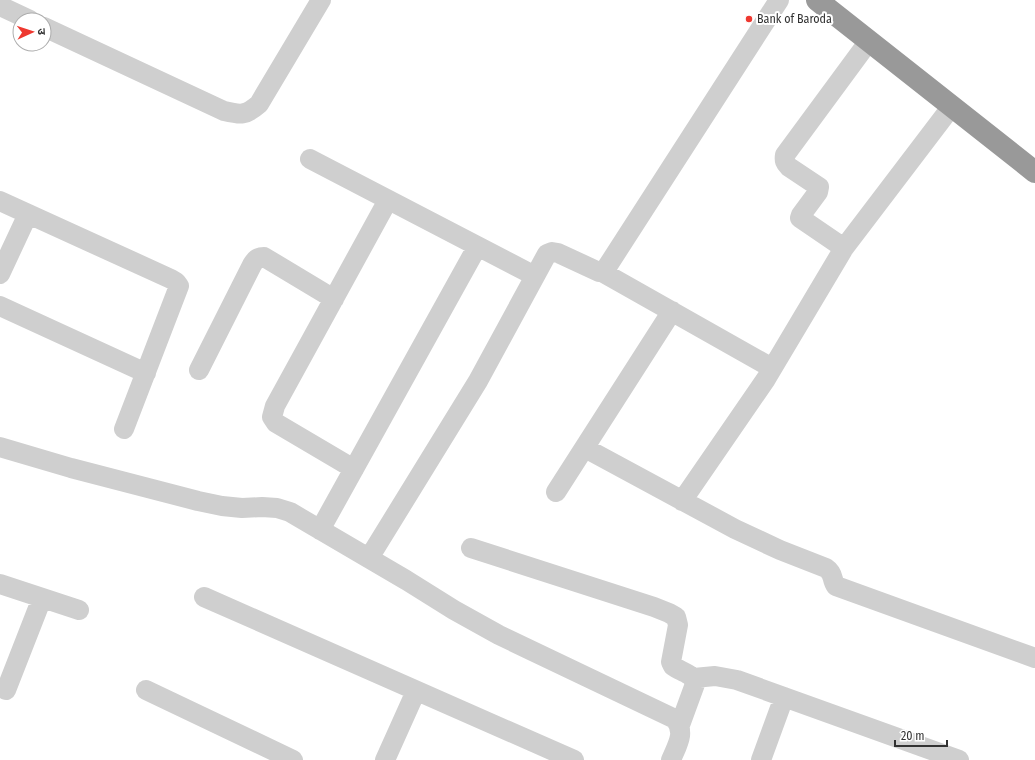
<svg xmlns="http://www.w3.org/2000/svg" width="1035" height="760" viewBox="0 0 1035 760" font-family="'Fira Sans Condensed','Noto Sans Devanagari',sans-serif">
<rect width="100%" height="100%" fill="#fff"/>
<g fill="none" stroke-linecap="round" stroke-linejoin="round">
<path stroke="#cfcfcf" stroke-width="20" d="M 0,6 L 30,20
M 44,27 L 224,111 C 241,115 245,116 259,104 L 321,0
M 310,159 L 535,276
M 0,201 L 171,279 L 176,282 L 179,286 L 124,429
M 844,248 L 800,218 L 801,215 L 818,192 L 819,187 L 789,167 C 785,163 784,161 785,155 L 869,41
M 602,272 L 772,368
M 0,274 L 28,214
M 0,306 L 146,373
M 199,370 L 252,265 C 255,260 257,257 264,257 L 334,299
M 0,447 L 71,468 L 198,501 L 222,506 L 242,508 L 262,507 L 277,508 L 290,512 L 406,580 L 454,610 L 499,635 L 675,719 C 686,733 677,745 671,760
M 585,448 L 735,529 L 780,550 L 826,568 C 835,574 831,580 836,586 L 1035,658
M 354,469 L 276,423 L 272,417 L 275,406 L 388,200
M 556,492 L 672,311
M 682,501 L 766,379 L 844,248 L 952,106
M 320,530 L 477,247
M 471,548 L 654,607 L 669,613 L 676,617 L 678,625 L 671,662 L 673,666 C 681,672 693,673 695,684 L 680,725
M 369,558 L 478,381 L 547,254 L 552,252 L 558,253 L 599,272 L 602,272 L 605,270 L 779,0
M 0,584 L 79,610
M 204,597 L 574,760
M 694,678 L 715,676 L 737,680 L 959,760
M 6,690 L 42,598
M 146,690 L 293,760
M 385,760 L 416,691
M 761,760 L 784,697"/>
<path stroke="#999" stroke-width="22" d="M 817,0 L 1035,172"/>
</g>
<circle fill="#ee3830" stroke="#fff" stroke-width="1.5" cx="749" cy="19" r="4"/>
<g text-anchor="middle" stroke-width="4" stroke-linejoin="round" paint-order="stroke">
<g font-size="12" fill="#323232" stroke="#fff" text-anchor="start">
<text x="757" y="23">Bank of Baroda</text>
</g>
</g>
<g transform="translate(32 32) rotate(87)"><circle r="19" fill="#ffffff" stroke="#adadad"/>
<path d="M0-3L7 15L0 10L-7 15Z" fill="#ee3830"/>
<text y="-6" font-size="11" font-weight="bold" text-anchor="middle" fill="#323232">उ</text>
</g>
<path d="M895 740v6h52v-6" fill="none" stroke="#323232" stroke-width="2"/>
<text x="901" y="740" font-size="12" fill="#323232" stroke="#ffffff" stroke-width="3" paint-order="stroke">20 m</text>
</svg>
